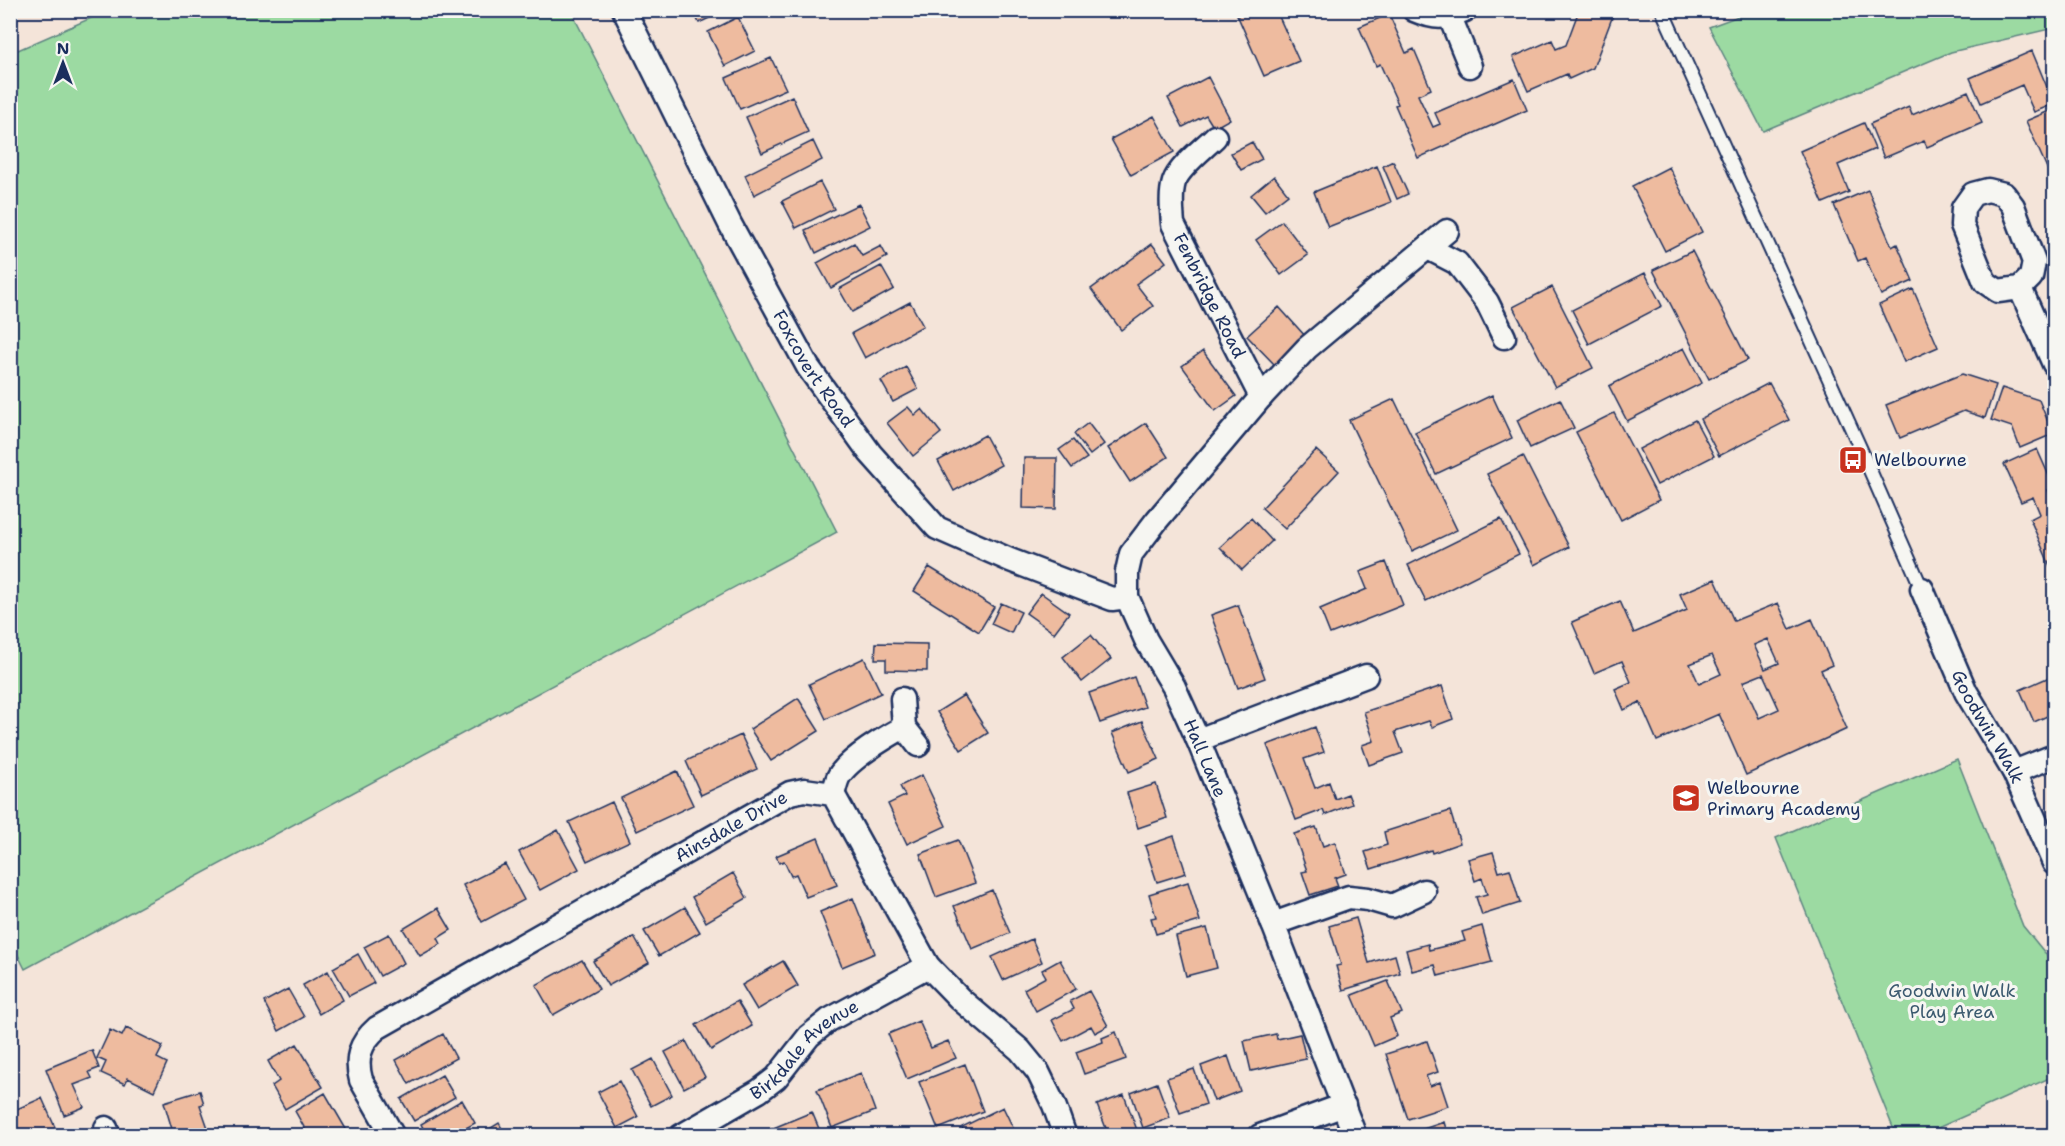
<svg xmlns="http://www.w3.org/2000/svg" width="2065" height="1146" viewBox="0 0 2065 1146" font-family="'Shantell Sans',sans-serif">
<rect width="100%" height="100%" fill="#f4e4d9"/>
<filter id="ink" filterUnits="userSpaceOnUse"><feTurbulence type="fractalNoise" baseFrequency=".0167" numOctaves="2"/><feDisplacementMap in="SourceGraphic" scale="12" xChannelSelector="R" yChannelSelector="G"/><feConvolveMatrix kernelMatrix="1 2 1 2 8 2 1 2 1" color-interpolation-filters="sRGB"/></filter>
<g filter="url(#ink)">
<path fill="#9cdaa2" stroke="#5c8480" stroke-width="1.5" d="M 107,11 L 571,11 L 837,532 L 25,969 L 10,939 L 11,53 Z
M 1752,11 L 2054,11 L 2054,28 L 1951,52 L 1763,131 L 1709,27 Z
M 1957,759 L 2023,926 L 2054,964 L 2054,1076 L 1922,1135 L 1896,1135 L 1776,838 Z"/>
<path fill="#eebb9f" stroke="#1b2f5e" stroke-width="1.5" fill-rule="evenodd" d="M 693,10 L 726,10 L 699,23 Z
M 1235,10 L 1276,10 L 1299,61 L 1264,76 Z
M 1579,10 L 1615,10 L 1593,68 L 1569,79 L 1567,74 L 1528,91 L 1513,57 L 1552,40 L 1556,49 L 1566,45 Z
M 1389,14 L 1406,53 L 1414,49 L 1431,89 L 1418,95 L 1433,127 L 1440,124 L 1435,113 L 1514,79 L 1527,110 L 1418,158 L 1395,105 L 1398,104 L 1380,64 L 1376,66 L 1359,27 Z
M 738,17 L 755,51 L 725,66 L 708,32 Z
M 2032,51 L 2054,104 L 2034,112 L 2022,85 L 1981,103 L 1970,78 Z
M 771,58 L 786,89 L 740,109 L 726,78 Z
M 1208,77 L 1230,119 L 1214,128 L 1206,115 L 1183,127 L 1168,98 Z
M 1968,91 L 1982,123 L 1927,147 L 1924,141 L 1884,158 L 1870,124 L 1909,107 L 1912,115 Z
M 792,96 L 808,132 L 762,153 L 746,117 Z
M 2054,109 L 2054,184 L 2026,121 Z
M 1154,116 L 1174,152 L 1131,175 L 1111,139 Z
M 1864,123 L 1875,149 L 1838,165 L 1849,192 L 1823,203 L 1800,151 Z
M 813,141 L 822,160 L 754,195 L 745,175 Z
M 1252,142 L 1262,159 L 1241,170 L 1231,153 Z
M 1393,161 L 1408,194 L 1397,199 L 1383,166 Z
M 1377,166 L 1391,202 L 1328,227 L 1314,192 Z
M 1669,167 L 1702,232 L 1665,251 L 1632,186 Z
M 1274,176 L 1288,194 L 1265,212 L 1251,195 Z
M 820,182 L 834,209 L 796,228 L 782,201 Z
M 1868,190 L 1892,247 L 1897,244 L 1913,281 L 1881,295 L 1865,258 L 1858,261 L 1834,205 Z
M 859,204 L 870,226 L 816,253 L 805,230 Z
M 1282,221 L 1308,255 L 1281,275 L 1256,240 Z
M 854,243 L 862,256 L 881,246 L 887,257 L 831,288 L 817,263 Z
M 1152,244 L 1166,262 L 1136,284 L 1153,306 L 1121,330 L 1091,289 Z
M 1692,251 L 1748,360 L 1709,379 L 1653,270 Z
M 881,266 L 894,289 L 852,312 L 839,289 Z
M 1645,273 L 1662,306 L 1589,344 L 1572,310 Z
M 1552,287 L 1593,368 L 1555,387 L 1513,307 Z
M 1913,289 L 1938,347 L 1904,362 L 1879,305 Z
M 910,302 L 923,326 L 865,358 L 852,333 Z
M 1279,307 L 1306,337 L 1275,365 L 1247,336 Z
M 1684,348 L 1702,383 L 1627,421 L 1609,386 Z
M 1203,351 L 1236,396 L 1215,411 L 1182,366 Z
M 906,367 L 918,389 L 893,402 L 881,381 Z
M 1962,374 L 1996,385 L 1985,418 L 1964,411 L 1900,438 L 1886,405 Z
M 1769,383 L 1789,420 L 1719,456 L 1700,419 Z
M 2002,388 L 2039,400 L 2053,434 L 2020,448 L 2012,427 L 1991,420 Z
M 1492,395 L 1512,438 L 1436,474 L 1415,432 Z
M 1394,399 L 1457,530 L 1412,551 L 1349,420 Z
M 1560,399 L 1574,428 L 1530,448 L 1517,420 Z
M 908,407 L 915,415 L 922,409 L 941,433 L 913,456 L 887,423 Z
M 1614,413 L 1659,500 L 1621,520 L 1576,432 Z
M 1695,420 L 1714,456 L 1657,485 L 1639,449 Z
M 1088,423 L 1104,444 L 1090,455 L 1074,434 Z
M 1146,423 L 1168,457 L 1130,482 L 1108,448 Z
M 985,435 L 1001,465 L 954,491 L 938,461 Z
M 1073,440 L 1087,458 L 1072,468 L 1059,450 Z
M 2037,449 L 2054,487 L 2048,490 L 2054,505 L 2054,575 L 2030,519 L 2040,514 L 2033,497 L 2021,502 L 2004,464 Z
M 1316,450 L 1339,471 L 1285,529 L 1262,508 Z
M 1523,456 L 1569,547 L 1534,565 L 1487,474 Z
M 1024,458 L 1057,458 L 1056,509 L 1023,508 Z
M 1251,518 L 1272,541 L 1242,570 L 1220,547 Z
M 1501,519 L 1519,554 L 1426,601 L 1408,565 Z
M 1386,562 L 1403,605 L 1330,634 L 1320,609 L 1367,589 L 1360,572 Z
M 929,567 L 994,607 L 979,632 L 914,591 Z
M 1715,579 L 1734,621 L 1778,603 L 1790,629 L 1812,619 L 1832,665 L 1821,670 L 1847,729 L 1746,775 L 1719,714 L 1657,741 L 1640,702 L 1624,710 L 1615,689 L 1631,682 L 1622,661 L 1594,673 L 1572,622 L 1620,601 L 1634,633 L 1687,610 L 1680,594 ZM 1768,639 L 1779,663 L 1765,669 L 1754,645 ZM 1712,655 L 1721,674 L 1699,684 L 1690,664 ZM 1763,674 L 1779,709 L 1759,718 L 1743,682 Z
M 1041,593 L 1069,613 L 1054,633 L 1026,613 Z
M 1001,603 L 1021,612 L 1011,633 L 991,624 Z
M 1238,605 L 1265,678 L 1238,688 L 1211,615 Z
M 1091,635 L 1111,659 L 1082,682 L 1063,657 Z
M 876,643 L 927,644 L 927,671 L 886,670 L 886,659 L 875,659 Z
M 864,658 L 881,693 L 826,719 L 809,684 Z
M 2054,675 L 2054,713 L 2034,722 L 2020,690 Z
M 1134,677 L 1145,707 L 1100,723 L 1089,693 Z
M 1442,686 L 1453,719 L 1432,727 L 1429,721 L 1395,732 L 1403,753 L 1369,765 L 1362,745 L 1374,741 L 1364,712 Z
M 964,695 L 988,733 L 961,750 L 937,712 Z
M 798,698 L 819,731 L 771,761 L 750,729 Z
M 1142,721 L 1159,759 L 1129,772 L 1112,733 Z
M 1315,727 L 1324,752 L 1304,759 L 1315,788 L 1329,782 L 1335,799 L 1348,794 L 1352,804 L 1325,815 L 1323,810 L 1296,820 L 1267,745 Z
M 741,735 L 757,769 L 701,795 L 686,761 Z
M 677,771 L 693,805 L 637,831 L 621,798 Z
M 922,775 L 946,826 L 907,844 L 888,804 L 905,796 L 900,786 Z
M 1156,784 L 1167,818 L 1138,828 L 1127,793 Z
M 612,802 L 630,841 L 587,861 L 569,822 Z
M 1450,811 L 1460,843 L 1432,853 L 1431,850 L 1371,869 L 1365,852 L 1387,845 L 1384,832 Z
M 1316,827 L 1323,846 L 1335,842 L 1346,874 L 1335,878 L 1338,886 L 1310,895 L 1302,872 L 1307,871 L 1294,834 Z
M 558,830 L 579,869 L 540,890 L 519,852 Z
M 1174,836 L 1186,873 L 1157,882 L 1145,846 Z
M 818,838 L 837,885 L 806,897 L 796,874 L 791,876 L 784,861 L 779,863 L 776,856 Z
M 958,840 L 975,883 L 936,897 L 920,854 Z
M 1493,852 L 1499,872 L 1510,869 L 1520,903 L 1482,915 L 1476,897 L 1487,894 L 1482,878 L 1475,881 L 1468,859 Z
M 505,864 L 524,900 L 482,922 L 463,885 Z
M 733,873 L 747,898 L 706,922 L 692,897 Z
M 1188,882 L 1200,921 L 1156,934 L 1151,918 L 1156,917 L 1149,894 Z
M 992,890 L 1010,933 L 972,949 L 954,906 Z
M 853,898 L 875,953 L 842,967 L 820,912 Z
M 685,907 L 700,932 L 659,956 L 644,931 Z
M 438,908 L 451,930 L 438,938 L 441,944 L 420,956 L 403,929 Z
M 1356,918 L 1369,963 L 1395,955 L 1400,973 L 1343,990 L 1336,966 L 1341,965 L 1329,926 Z
M 1482,926 L 1492,962 L 1438,976 L 1435,965 L 1412,971 L 1406,950 L 1428,944 L 1429,950 L 1465,941 L 1462,932 Z
M 1207,928 L 1217,968 L 1186,976 L 1176,936 Z
M 389,934 L 404,963 L 380,976 L 364,947 Z
M 634,937 L 649,963 L 608,986 L 593,961 Z
M 1032,939 L 1042,962 L 1003,980 L 992,957 Z
M 358,954 L 374,983 L 349,996 L 333,968 Z
M 582,960 L 599,989 L 553,1015 L 536,985 Z
M 1060,960 L 1076,989 L 1036,1011 L 1024,989 L 1046,977 L 1042,970 Z
M 783,961 L 798,986 L 757,1010 L 742,985 Z
M 328,971 L 343,1000 L 319,1014 L 303,985 Z
M 1388,981 L 1402,1013 L 1390,1018 L 1397,1036 L 1374,1046 L 1352,995 Z
M 288,989 L 304,1017 L 279,1031 L 264,1002 Z
M 1089,991 L 1108,1026 L 1095,1033 L 1091,1026 L 1063,1041 L 1052,1020 L 1074,1009 L 1070,1001 Z
M 737,1001 L 752,1026 L 711,1050 L 696,1025 Z
M 919,1021 L 931,1048 L 948,1041 L 956,1058 L 907,1079 L 888,1034 Z
M 126,1028 L 163,1046 L 157,1058 L 167,1063 L 154,1091 L 128,1078 L 125,1084 L 101,1073 L 106,1062 L 97,1058 L 110,1030 L 122,1036 Z
M 1116,1032 L 1126,1059 L 1084,1074 L 1076,1052 L 1103,1042 L 1102,1038 Z
M 443,1034 L 456,1058 L 409,1084 L 396,1060 Z
M 1276,1034 L 1277,1039 L 1300,1034 L 1306,1059 L 1251,1071 L 1244,1041 Z
M 686,1041 L 705,1077 L 684,1088 L 665,1052 Z
M 1427,1041 L 1438,1072 L 1426,1076 L 1430,1086 L 1440,1082 L 1448,1106 L 1408,1119 L 1386,1054 Z
M 297,1044 L 323,1087 L 285,1109 L 272,1086 L 279,1081 L 268,1061 Z
M 92,1050 L 99,1068 L 89,1072 L 92,1078 L 74,1085 L 84,1107 L 64,1115 L 46,1069 Z
M 1228,1056 L 1240,1091 L 1214,1101 L 1201,1066 Z
M 653,1059 L 672,1095 L 651,1106 L 632,1070 Z
M 965,1064 L 983,1111 L 938,1129 L 919,1082 Z
M 1194,1069 L 1206,1104 L 1180,1113 L 1167,1078 Z
M 861,1073 L 875,1111 L 832,1128 L 817,1090 Z
M 442,1075 L 455,1097 L 414,1121 L 401,1099 Z
M 619,1081 L 638,1117 L 617,1128 L 598,1092 Z
M 1157,1083 L 1170,1118 L 1143,1128 L 1131,1093 Z
M 200,1091 L 204,1104 L 200,1105 L 208,1128 L 185,1136 L 174,1136 L 164,1102 Z
M 325,1093 L 350,1136 L 309,1136 L 295,1111 Z
M 1124,1095 L 1137,1130 L 1121,1136 L 1109,1136 L 1097,1105 Z
M 42,1098 L 58,1134 L 10,1136 L 10,1112 Z
M 462,1100 L 475,1123 L 452,1136 L 427,1136 L 421,1124 Z
M 1003,1107 L 1017,1136 L 966,1136 L 962,1127 Z
M 812,1112 L 822,1136 L 774,1136 L 771,1129 Z
M 1444,1122 L 1448,1136 L 1410,1136 L 1409,1134 Z
M 499,1123 L 506,1136 L 478,1136 Z"/>
<g fill="none" stroke-linecap="round" stroke-linejoin="round">
<g stroke="#1b2f5e" stroke-width="16">
<path id="lane" d="M 1662,10 L 1862,452 L 1922,589"/>
</g>
<g stroke="#1b2f5e" stroke-width="27">
<g id="street">
<path id="s1" d="M 624,10 L 730,224 L 808,367 L 870,453 L 937,528 L 1010,560 L 1112,599 L 1127,597"/>
<path d="M 1414,10 C 1435,19 1444,19 1465,10"/>
<path d="M 1450,17 L 1470,66"/>
<path id="s2" d="M 1215,137 C 1204,148 1179,167 1174,182 C 1170,195 1172,211 1173,224 L 1261,397"/>
<path d="M 1988,190 L 2004,194 L 2013,206 L 2034,262 L 2031,277 L 2020,288 L 1998,291 L 1985,282 L 1962,225 L 1963,208 L 1973,194 Z"/>
<path d="M 1428,248 L 1457,263 L 1487,302 L 1504,337"/>
<path d="M 2020,288 L 2054,364"/>
<path id="s3" d="M 1922,589 L 1966,692 L 2014,772 L 2054,863"/>
<path d="M 902,699 L 904,727 L 918,745"/>
<path d="M 1198,740 L 1366,676"/>
<path d="M 2014,772 L 2054,756"/>
<path d="M 833,794 C 835,789 836,781 839,776 C 849,759 886,737 904,727"/>
<path d="M 1273,924 L 1349,897 L 1368,899 L 1392,906 L 1424,891"/>
<path d="M 106,1128 L 109,1136"/>
<path id="s4" d="M 393,1136 L 361,1080 C 355,1058 360,1043 377,1028 L 790,793 L 804,790 L 833,794 L 928,966 L 960,999 L 1020,1050 L 1038,1072 L 1054,1105 L 1065,1136"/>
<path id="s5" d="M 681,1136 L 759,1091 L 776,1078 L 809,1036 L 829,1020 L 928,966"/>
<path d="M 1260,1136 L 1344,1105"/>
<path d="M 1355,1136 L 1273,924 L 1198,740 L 1174,687 L 1146,640 L 1127,597 L 1127,572 L 1131,554 L 1157,520 L 1261,397 L 1307,348 L 1447,231"/>
</g>
</g>
<use href="#lane" stroke="#f6f6f2" stroke-width="12"/>
<use href="#street" stroke="#f6f6f2" stroke-width="22"/>
</g>
</g>
<defs>
<g id="bus-square" transform="scale(1.5)"><rect x="-9" y="-9" width="18" height="18" rx="4" fill="#c8321e" stroke="#f6f6f2"/><path d="M-5-6H5V4H4V6H2V4H-2V6H-4V4H-5ZM-3.5-4V0h7V-4ZM-3.5 1.2v1.5H-2V1.2ZM2 1.2v1.5H3.5V1.2Z" fill="#fff"/></g>
<g id="school-square" transform="scale(1.5)"><rect x="-9" y="-9" width="18" height="18" rx="4" fill="#c8321e" stroke="#f6f6f2"/><path d="M0-5L7-2L0 1L-7-2ZM-4 1L0 2.5L4 1V4Q0 6-4 4Z" fill="#fff"/></g>
</defs>
<g fill-rule="evenodd">
<use href="#bus-square" x="1853" y="460"/>
<use href="#school-square" x="1686" y="798"/>
</g>
<g text-anchor="middle" stroke-width="6" stroke-linejoin="round" paint-order="stroke">
<g font-size="18" fill="#1b2f5e" stroke="#f6f6f2">
<text dy="6" stroke="none"><textPath href="#s2" startOffset="184">Fenbridge Road</textPath></text>
<text dy="6" stroke="none"><textPath href="#s1" startOffset="406">Foxcovert Road</textPath></text>
<text dy="6" stroke="none"><textPath href="#s3" startOffset="153">Goodwin Walk</textPath></text>
<text transform="translate(1205 758) rotate(67)" y="6">Hall Lane</text>
<text dy="6" stroke="none"><textPath href="#s4" startOffset="530">Ainsdale Drive</textPath></text>
<text dy="6" stroke="none"><textPath href="#s5" startOffset="152">Birkdale Avenue</textPath></text>
</g>
<g font-size="18" fill="#1b2f5e" stroke="#f6f6f2" text-anchor="start">
<text x="1874" y="466">Welbourne</text>
<text x="1707" y="794">Welbourne<tspan x="1707" dy="21">Primary Academy</tspan></text>
</g>
<g font-size="18" fill="#3b5a6f" stroke="#f6f6f2">
<text x="1952" y="997">Goodwin Walk<tspan x="1952" dy="21">Play Area</tspan></text>
</g>
</g>
<rect width="2065" height="1146" fill="none" stroke="#f6f6f2" stroke-width="36"/>
<rect x="18" y="18" width="2029" height="1110" fill="none" stroke="#1b2f5e" stroke-width="2" filter="url(#ink)"/>
<g transform="translate(63 63)" stroke="#f6f6f2" stroke-width="4.5" paint-order="stroke">
<path d="M0-4.5L10 22L0 15L-10 22Z" fill="#1b2f5e"/>
<text y="-9" font-size="16" font-weight="bold" text-anchor="middle" fill="#1b2f5e">N</text>
</g>
</svg>
